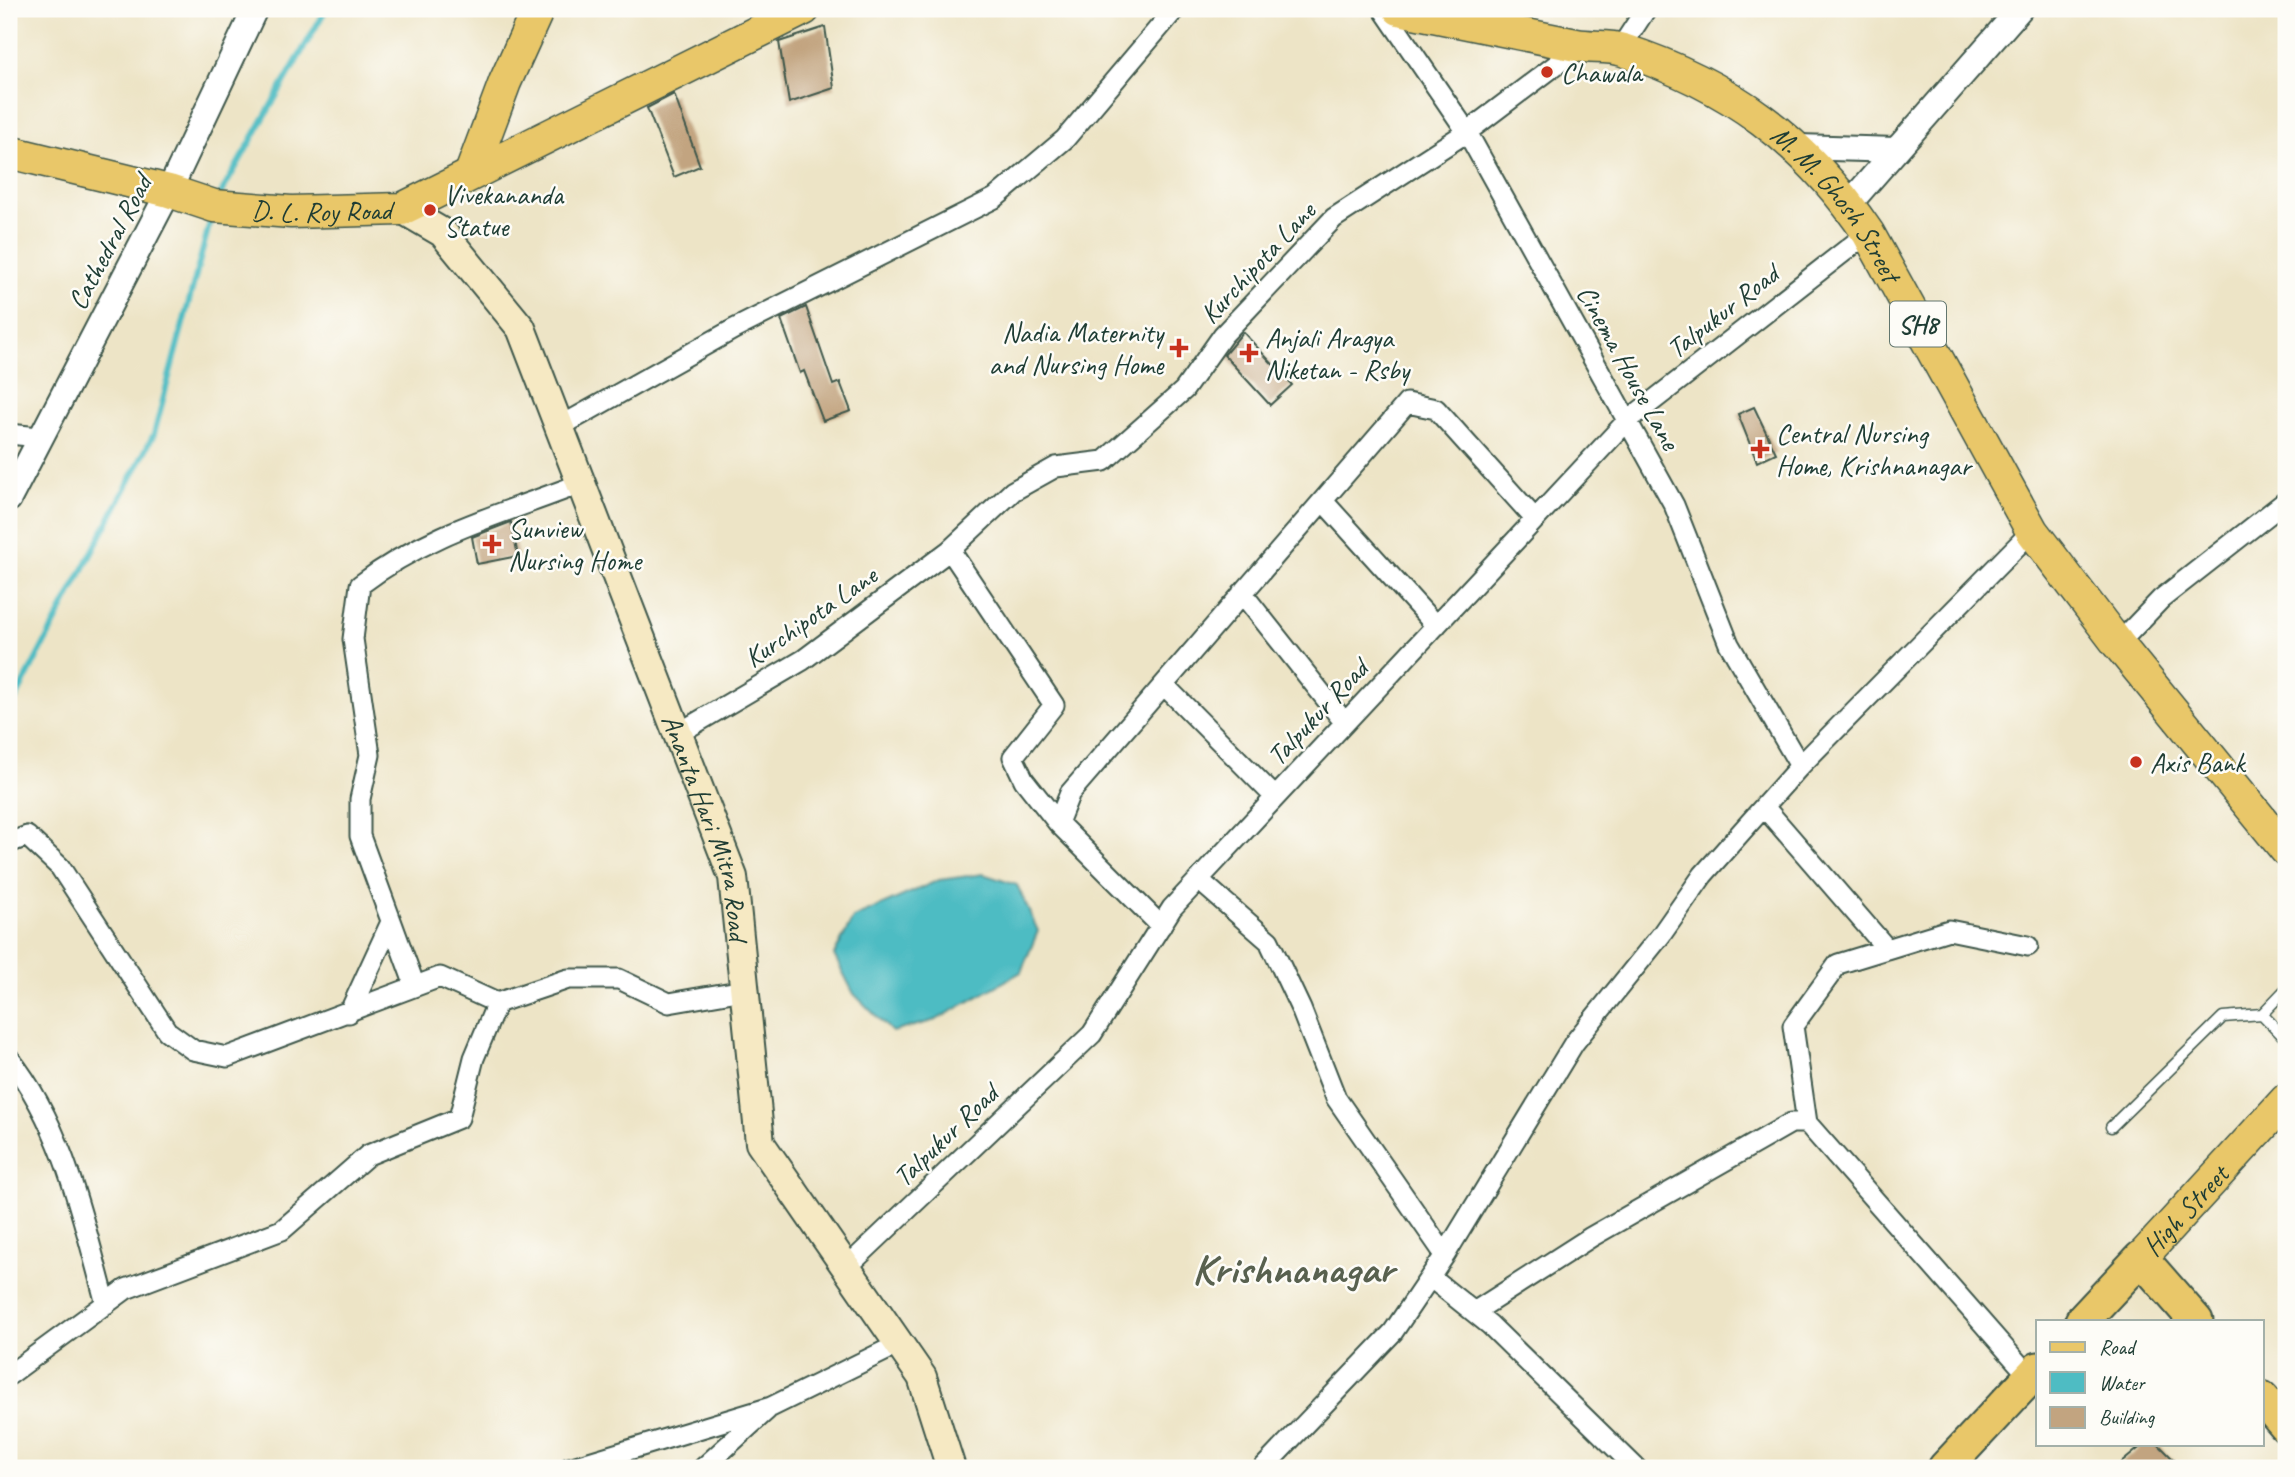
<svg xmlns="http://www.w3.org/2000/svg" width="2295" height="1477" viewBox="0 0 2295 1477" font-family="Caveat,sans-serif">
<rect width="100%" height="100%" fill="#fdfcf7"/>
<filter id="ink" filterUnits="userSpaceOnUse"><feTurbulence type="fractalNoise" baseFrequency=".0143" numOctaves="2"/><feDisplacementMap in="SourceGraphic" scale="14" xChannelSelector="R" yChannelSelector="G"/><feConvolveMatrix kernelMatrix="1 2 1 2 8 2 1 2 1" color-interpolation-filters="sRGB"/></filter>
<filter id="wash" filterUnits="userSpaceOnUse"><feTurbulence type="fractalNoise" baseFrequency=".00686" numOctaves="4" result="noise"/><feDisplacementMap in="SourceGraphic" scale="28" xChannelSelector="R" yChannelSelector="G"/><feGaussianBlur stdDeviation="1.57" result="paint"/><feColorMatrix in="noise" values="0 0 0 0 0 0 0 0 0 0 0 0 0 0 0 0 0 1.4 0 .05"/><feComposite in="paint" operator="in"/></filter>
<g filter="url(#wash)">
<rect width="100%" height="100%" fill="#ede4c6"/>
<path fill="#4ebcc3" stroke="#367c7c" stroke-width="2" d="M 983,874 L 1017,885 L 1038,931 L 1021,972 L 936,1020 L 892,1032 L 854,994 L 834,955 L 853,918 L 939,880 Z"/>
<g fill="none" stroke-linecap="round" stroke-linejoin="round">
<path stroke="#4ebcc3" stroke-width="6" d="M 219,197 L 326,9
M 9,711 L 154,434 L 212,214"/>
</g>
<g id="blocks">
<path fill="#c2a480" d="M 825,27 L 834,88 L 789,103 L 779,42 Z
M 674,94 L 700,166 L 674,177 L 647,108 Z
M 806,307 L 833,385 L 840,382 L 851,411 L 823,421 L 804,371 L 800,373 L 781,319 Z
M 1243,332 L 1292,385 L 1270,405 L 1224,355 Z
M 1754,407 L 1776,453 L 1757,462 L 1738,414 Z
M 511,522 L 518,556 L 477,564 L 472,537 Z
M 2144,1444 L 2158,1444 L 2182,1468 L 2115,1468 Z"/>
</g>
</g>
<g filter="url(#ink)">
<use href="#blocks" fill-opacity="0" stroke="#3e564a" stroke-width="2"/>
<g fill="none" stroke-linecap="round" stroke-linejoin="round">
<g stroke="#3e564a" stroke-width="13">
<path id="service" d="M 2262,1014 L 2286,989
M 2111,1127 L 2223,1017 L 2262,1014 L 2286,1039"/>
</g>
<g stroke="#3e564a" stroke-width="23">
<path id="minor" d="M 1383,9 L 1467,132 L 1674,505 L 1729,644 L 1800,766
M 1620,49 L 1646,9
M 561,426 L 734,329 L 995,198 L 1065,139 L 1175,9
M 9,434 L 39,437
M 1323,501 L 1436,626
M 950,550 L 1054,705 L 1013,757 L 1024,780 L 1058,823
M 1242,593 L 1345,723
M 2118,644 L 2161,599 L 2286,501
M 1164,685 L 1275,797
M 679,733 L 803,660 L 950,550 L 1013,491 L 1056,467 L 1104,461 L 1184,390 L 1223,335 L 1334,218 L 1467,132 L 1581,46
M 1765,808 L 1887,949
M 9,843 L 27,836 L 60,867 L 167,1031 L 193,1050 L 227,1057 L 440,977 L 497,1003
M 1199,880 L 1269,941 L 1301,1009 L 1336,1098 L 1445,1255
M 1161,926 L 1058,823 L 1070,793 L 1407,403 L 1436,409 L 1535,519
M 415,986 L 360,836 L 360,799 L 370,755 L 353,639 L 360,585 C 429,532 503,514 582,483
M 349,1013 L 391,922
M 9,1058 C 64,1127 83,1220 106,1304
M 1807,1123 L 1793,1026 L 1838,964 L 1949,930 L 2028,946
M 846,1268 L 1092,1034 L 1172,908 L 1627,421 L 1868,233
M 1430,1277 L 1490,1325 L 1636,1468
M 1474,1312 L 1591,1237 L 1791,1123 L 1807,1123 L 2030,1377
M 9,1375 L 126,1289 L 282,1230 L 368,1155 L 459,1118 L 474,1058 L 497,1003 L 568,979 L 619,979 L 669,1003 L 744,990
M 569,1468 L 771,1407 L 899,1344
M 703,1468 L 767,1410
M 1263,1468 L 1393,1332 L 1445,1255 L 1574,1043 L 1661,935 L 1703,875 L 1800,766 L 2032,531"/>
</g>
<g stroke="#3e564a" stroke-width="28">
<path id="tertiary" d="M 1799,147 L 1896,150
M 1849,204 L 2020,9
M 9,499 L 169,191 L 255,9"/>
</g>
<g stroke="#3e564a" stroke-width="32">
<g id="secondary">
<path id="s1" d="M 402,209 L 443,233 L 521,328 L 733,877 L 760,1143 L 922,1377 L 951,1468"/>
</g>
</g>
<g stroke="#3e564a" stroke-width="35">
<g id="primary">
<path id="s2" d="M 1399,9 C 1458,21 1517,33 1576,45 C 1591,48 1608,45 1623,50 C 1729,84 1806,141 1868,233 L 2032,531 L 2118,644 L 2286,850"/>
<path id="s3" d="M 9,152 L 169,191 L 214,206 L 291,212 L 402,209 L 804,9"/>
<path d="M 471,173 L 505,82 L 538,9"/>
<path id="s4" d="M 2141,1258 L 2286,1100"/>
</g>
</g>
<g stroke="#3e564a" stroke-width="37">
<path id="trunk" d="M 2082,1321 L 2141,1258 L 2196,1321
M 2262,1398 L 2286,1426
M 1945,1468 L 2038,1369"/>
</g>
<use href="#service" stroke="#fff" stroke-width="10"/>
<use href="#minor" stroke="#fff" stroke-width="19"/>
<use href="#tertiary" stroke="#fff" stroke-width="24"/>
<use href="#secondary" stroke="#f6e9c3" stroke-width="28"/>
<use href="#primary" stroke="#e9c769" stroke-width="32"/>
<use href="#trunk" stroke="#e9c769" stroke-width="33"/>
</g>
</g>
<g fill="#c8321e" stroke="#fdfcf7" stroke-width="2.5">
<circle cx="1547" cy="72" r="7"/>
<circle cx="430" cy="210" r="7"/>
<path d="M1175.5 337.5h7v7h7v7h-7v7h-7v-7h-7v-7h7z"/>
<path d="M1245.5 342.5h7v7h7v7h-7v7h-7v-7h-7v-7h7z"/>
<path d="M1756.5 438.5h7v7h7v7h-7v7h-7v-7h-7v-7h7z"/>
<path d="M488.5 533.5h7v7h7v7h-7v7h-7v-7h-7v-7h7z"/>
<circle cx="2136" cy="762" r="7"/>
</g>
<g text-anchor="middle" stroke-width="5" stroke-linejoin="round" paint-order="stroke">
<rect fill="#fdfcf7" stroke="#62766e" stroke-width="2" x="1890" y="301.5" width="56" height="45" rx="5"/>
<g font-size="26" font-weight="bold" fill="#1f3d34">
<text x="1918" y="333">SH8</text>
</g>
<g font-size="28" fill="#1f3d34" stroke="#fdfcf7" text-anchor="start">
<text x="1561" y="82">Chawala</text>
<text x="444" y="204">Vivekananda<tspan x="444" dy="32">Statue</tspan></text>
<text x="1163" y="342" text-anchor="end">Nadia Maternity<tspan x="1163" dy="32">and Nursing Home</tspan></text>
<text x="1265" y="347">Anjali Aragya<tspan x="1265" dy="32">Niketan - Rsby</tspan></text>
<text x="1776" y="443">Central Nursing<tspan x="1776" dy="32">Home, Krishnanagar</tspan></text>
<text x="508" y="538">Sunview<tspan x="508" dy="32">Nursing Home</tspan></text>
<text x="2150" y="772">Axis Bank</text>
</g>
<g font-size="28" fill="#1f3d34" stroke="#fdfcf7">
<text dy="10" stroke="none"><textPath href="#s2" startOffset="497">M. M. Ghosh Street</textPath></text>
<text dy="10" stroke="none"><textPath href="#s3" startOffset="320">D. L. Roy Road</textPath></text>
<text transform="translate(109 242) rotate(-62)" y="10">Cathedral Road</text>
<text transform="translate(1257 262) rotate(-47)" y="10">Kurchipota Lane</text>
<text transform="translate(1722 311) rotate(-38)" y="10">Talpukur Road</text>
<text transform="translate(1629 367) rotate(61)" y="10">Cinema House Lane</text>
<text transform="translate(810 616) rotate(-35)" y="10">Kurchipota Lane</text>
<text transform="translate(1317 712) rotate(-47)" y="10">Talpukur Road</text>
<text dy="10" stroke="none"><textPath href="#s1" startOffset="704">Ananta Hari Mitra Road</textPath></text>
<text transform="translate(945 1135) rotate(-44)" y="10">Talpukur Road</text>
<text dy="10" stroke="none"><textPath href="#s4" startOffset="65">High Street</textPath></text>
</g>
<g font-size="42" font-weight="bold" fill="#58614f" stroke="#fdfcf7">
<text x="1293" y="1283">Krishnanagar</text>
</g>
</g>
<rect width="2295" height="1477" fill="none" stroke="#fdfcf7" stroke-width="35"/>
<rect x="2036" y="1320" width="228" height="126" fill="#fdfcf7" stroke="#a4b0a9" stroke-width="2"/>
<rect x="2050" y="1342" width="35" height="10" fill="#e9c769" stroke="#a4b0a9" stroke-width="2"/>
<text x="2099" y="1354" font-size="21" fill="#1f3d34">Road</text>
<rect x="2050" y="1372" width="35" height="21" fill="#4ebcc3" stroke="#a4b0a9" stroke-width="2"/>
<text x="2099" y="1390" font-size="21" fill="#1f3d34">Water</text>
<rect x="2050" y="1407" width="35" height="21" fill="#c2a480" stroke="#a4b0a9" stroke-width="2"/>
<text x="2099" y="1424" font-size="21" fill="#1f3d34">Building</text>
</svg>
